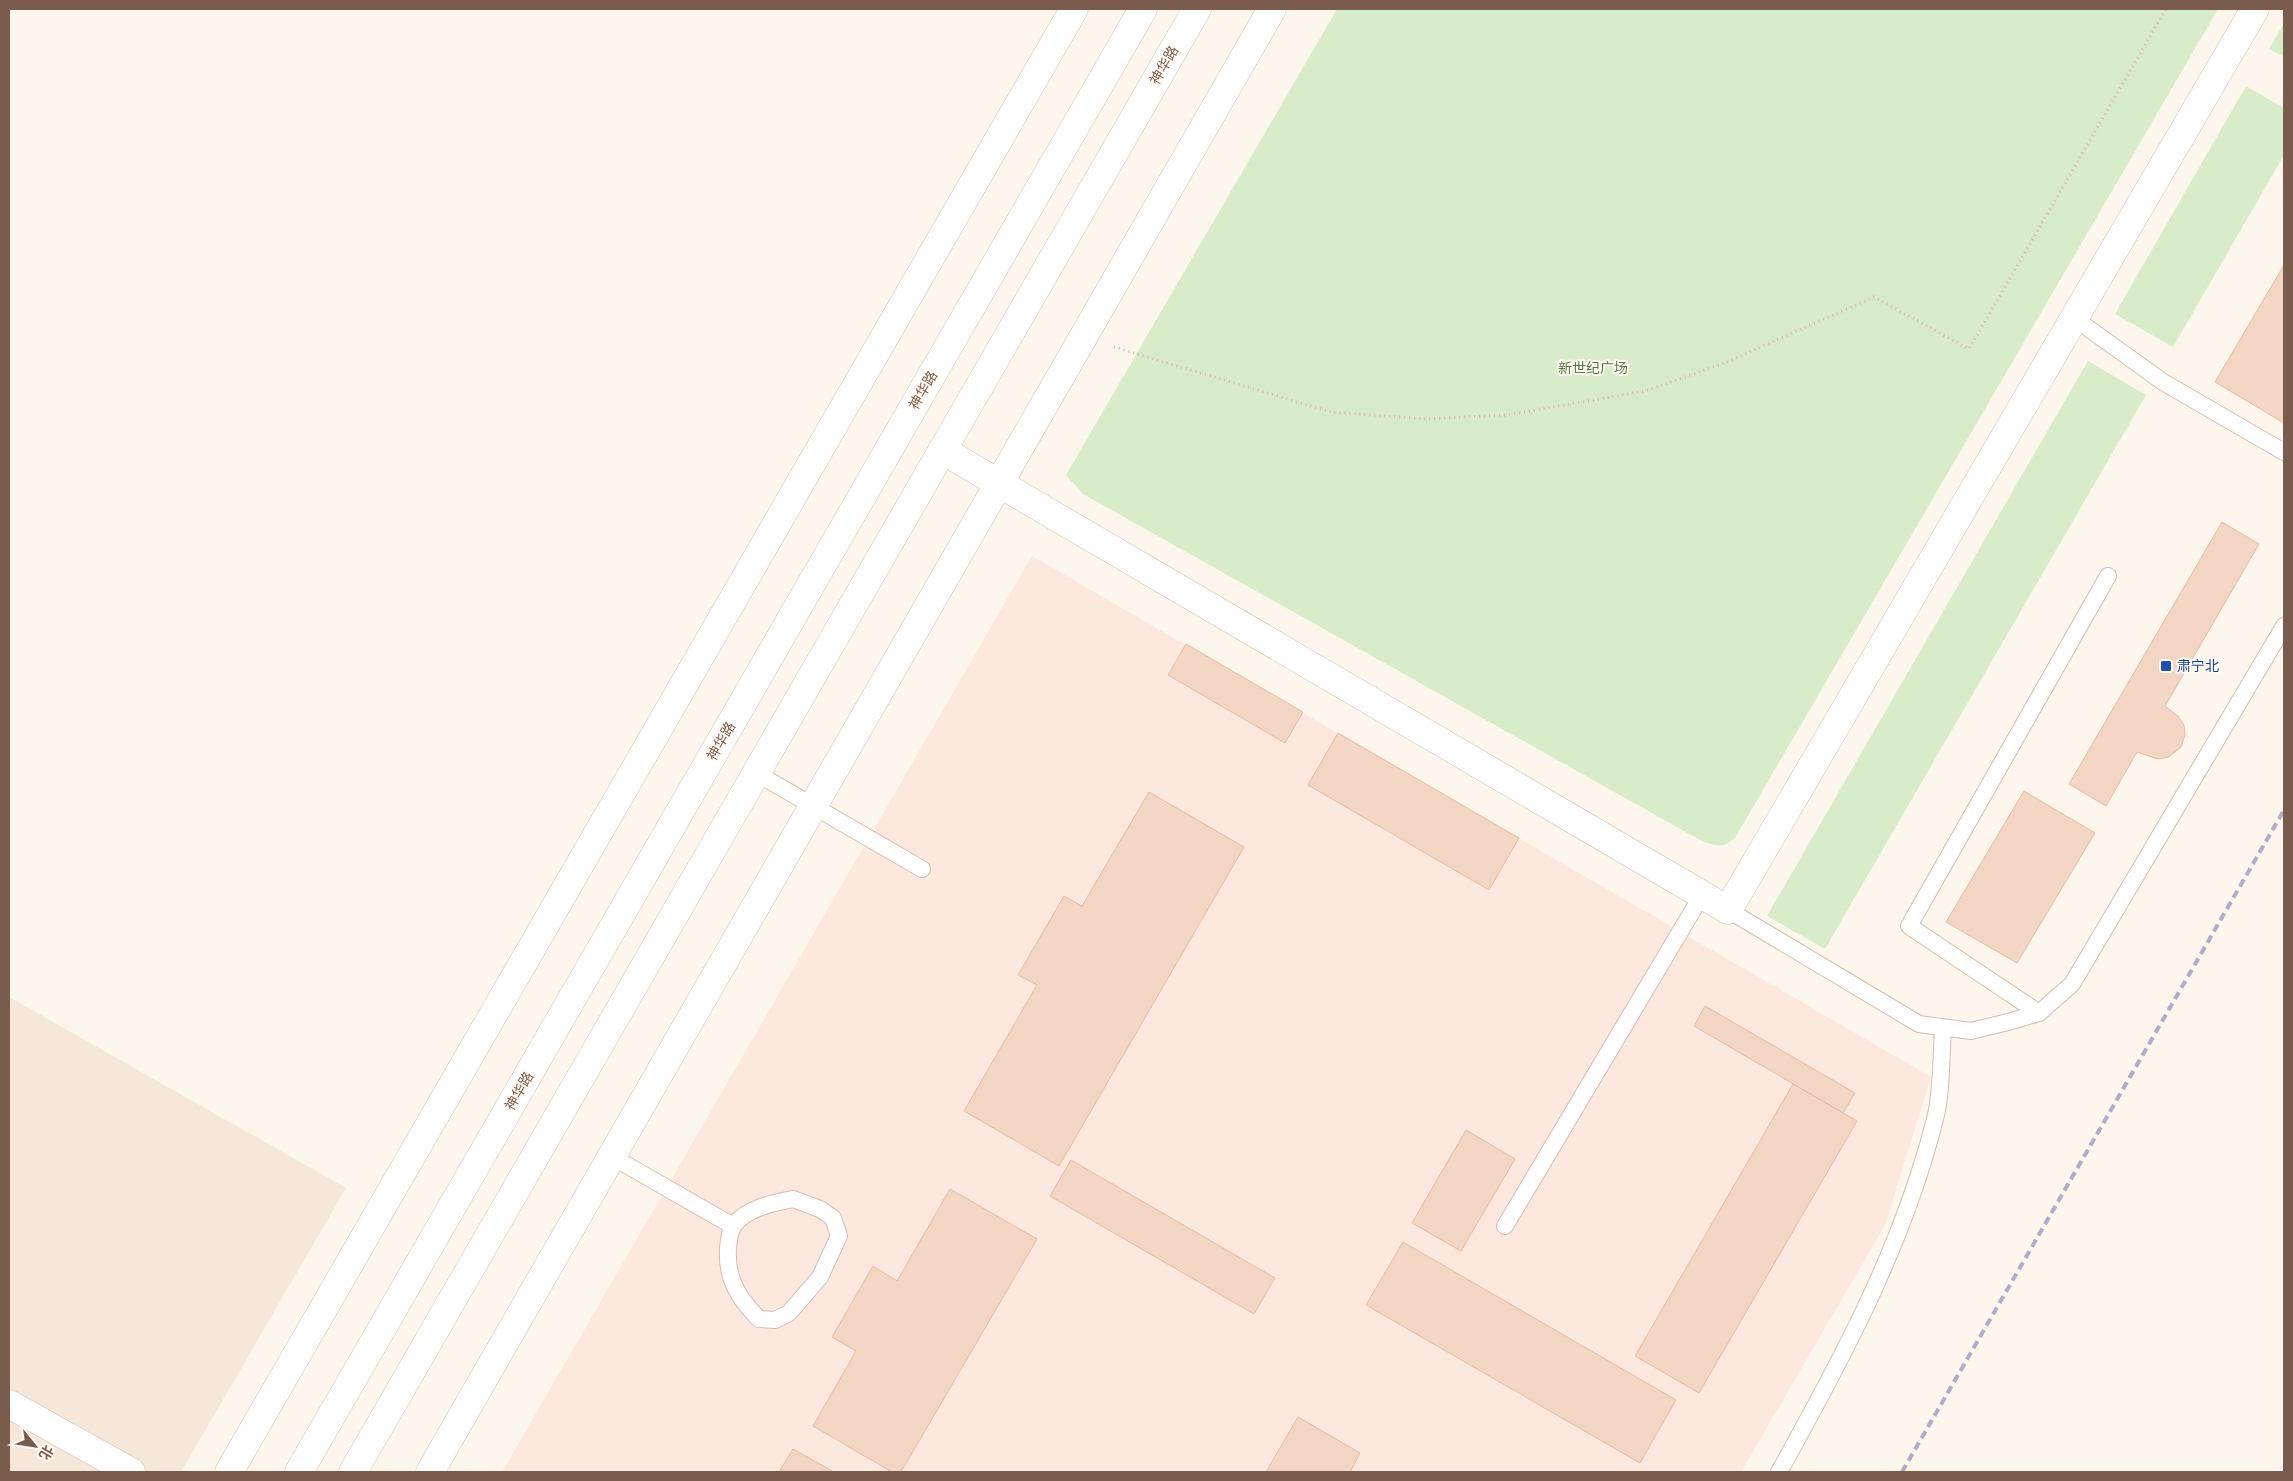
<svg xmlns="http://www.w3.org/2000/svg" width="2293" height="1481" viewBox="0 0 2293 1481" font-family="'Golos Text','Noto Sans SC',sans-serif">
<rect width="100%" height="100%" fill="#fdf6ec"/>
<path fill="#f5e8da" d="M 9,997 L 346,1188 L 181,1472 L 9,1472 Z"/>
<path fill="#fde8e0" d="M 1032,556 L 1931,1077 L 1885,1225 L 1741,1472 L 502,1472 Z"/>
<path fill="#d8ecc9" d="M 1337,9 L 2218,9 L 1735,838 C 1722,849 1715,846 1700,840 L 1083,494 L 1066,475 Z
M 2284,23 L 2284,57 L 2269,49 Z
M 2246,86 L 2284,108 L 2284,155 L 2173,347 L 2115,314 Z
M 2088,361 L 2146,395 L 1825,949 L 1767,916 Z"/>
<path fill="#f3d5c3" stroke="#e6bba3" d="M 2284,265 L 2284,423 L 2215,382 Z
M 2222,522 L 2259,544 L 2165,706 L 2178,716 L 2184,725 L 2185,735 L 2181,747 L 2169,757 L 2158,759 L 2137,752 L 2106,806 L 2069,784 Z
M 1186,644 L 1303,712 L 1285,743 L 1168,675 Z
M 1338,733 L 1519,838 L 1489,890 L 1308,785 Z
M 2024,791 L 2095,833 L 2017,963 L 1946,922 Z
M 1149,792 L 1244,847 L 1059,1166 L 964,1111 L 1037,985 L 1018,975 L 1064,896 L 1082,906 Z
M 1705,1006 L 1855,1093 L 1843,1113 L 1694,1026 Z
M 1793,1084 L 1857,1121 L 1699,1393 L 1635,1356 Z
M 1466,1130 L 1515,1159 L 1461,1251 L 1412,1223 Z
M 1071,1160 L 1275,1278 L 1254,1314 L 1050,1196 Z
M 950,1189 L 1037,1239 L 901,1472 L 892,1472 L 813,1426 L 856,1351 L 832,1337 L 873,1266 L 897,1281 Z
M 1403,1242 L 1676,1400 L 1640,1463 L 1366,1305 Z
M 1298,1417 L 1360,1453 L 1350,1472 L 1266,1472 Z
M 793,1449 L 834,1472 L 779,1472 Z"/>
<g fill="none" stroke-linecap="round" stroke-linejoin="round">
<g stroke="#d1beb0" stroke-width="18">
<path id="service" d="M 2074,318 L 2163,382 L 2284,452
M 756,773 L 922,869
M 1728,910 L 1919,1024 L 1971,1031 L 2008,1022 L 2039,1013 L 2072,984 L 2284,626
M 2039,1013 L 1909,926 L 2108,576
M 611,1156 L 733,1226
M 793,1199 L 820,1209 L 833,1218 L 839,1236 L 820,1277 L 789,1313 L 775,1320 L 759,1319 C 738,1298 726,1278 728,1248 C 729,1240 729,1232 734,1225 C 747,1208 773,1203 793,1199 Z
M 1505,1226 L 1702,895
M 1779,1472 C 1842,1359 1903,1246 1935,1119 C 1942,1092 1941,1057 1943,1029"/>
</g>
<g stroke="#d1beb0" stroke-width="29">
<path id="minor" d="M 942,450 L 1728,910 L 2255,9
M 9,1404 L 131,1472
M 229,1472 L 1074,9
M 430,1472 L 1272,9"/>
</g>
<g stroke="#d6c0b0" stroke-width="29">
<path id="secondary" d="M 299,1472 L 1143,9
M 353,1472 L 1197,9"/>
</g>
<path stroke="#d9b8a5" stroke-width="3" stroke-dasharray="1 4" stroke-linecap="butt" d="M 1114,347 L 1331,412 L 1426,419 L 1507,415 L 1645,391 L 1722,364 L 1874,297 L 1969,349 L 2166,9"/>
<use href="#service" stroke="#fff" stroke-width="16"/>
<use href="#minor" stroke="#fff" stroke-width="28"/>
<use href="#secondary" stroke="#fff" stroke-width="28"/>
<path stroke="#b9a8c9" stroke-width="4" stroke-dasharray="8 5" stroke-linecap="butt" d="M 1902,1472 L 2284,810"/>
</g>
<rect fill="#1a4fb4" stroke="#fffaf3" stroke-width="2" x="2160" y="660" width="12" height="12" rx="2.5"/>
<g text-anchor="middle" stroke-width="4" stroke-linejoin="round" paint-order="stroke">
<g font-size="14" fill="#7a5c4d" stroke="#fffaf3">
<text transform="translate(1164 65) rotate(-60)" y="5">神华路</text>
<text transform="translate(923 390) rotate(-60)" y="5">神华路</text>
<text transform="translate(721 741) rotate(-60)" y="5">神华路</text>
<text transform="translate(519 1091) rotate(-60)" y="5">神华路</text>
</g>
<g font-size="14" fill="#537a41" stroke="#fffaf3">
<text x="1593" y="373">新世纪广场</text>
</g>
<g font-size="14" fill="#164399" stroke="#fffaf3" text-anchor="start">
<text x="2177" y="671">肃宁北</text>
</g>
</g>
<rect width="2293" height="1481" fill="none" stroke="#7a5c4d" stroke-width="20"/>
<g transform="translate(35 1446) rotate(120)" stroke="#fffaf3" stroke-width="4" paint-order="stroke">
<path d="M0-4L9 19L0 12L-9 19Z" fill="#7a5c4d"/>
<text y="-8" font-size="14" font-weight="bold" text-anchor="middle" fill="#7a5c4d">北</text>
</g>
</svg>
